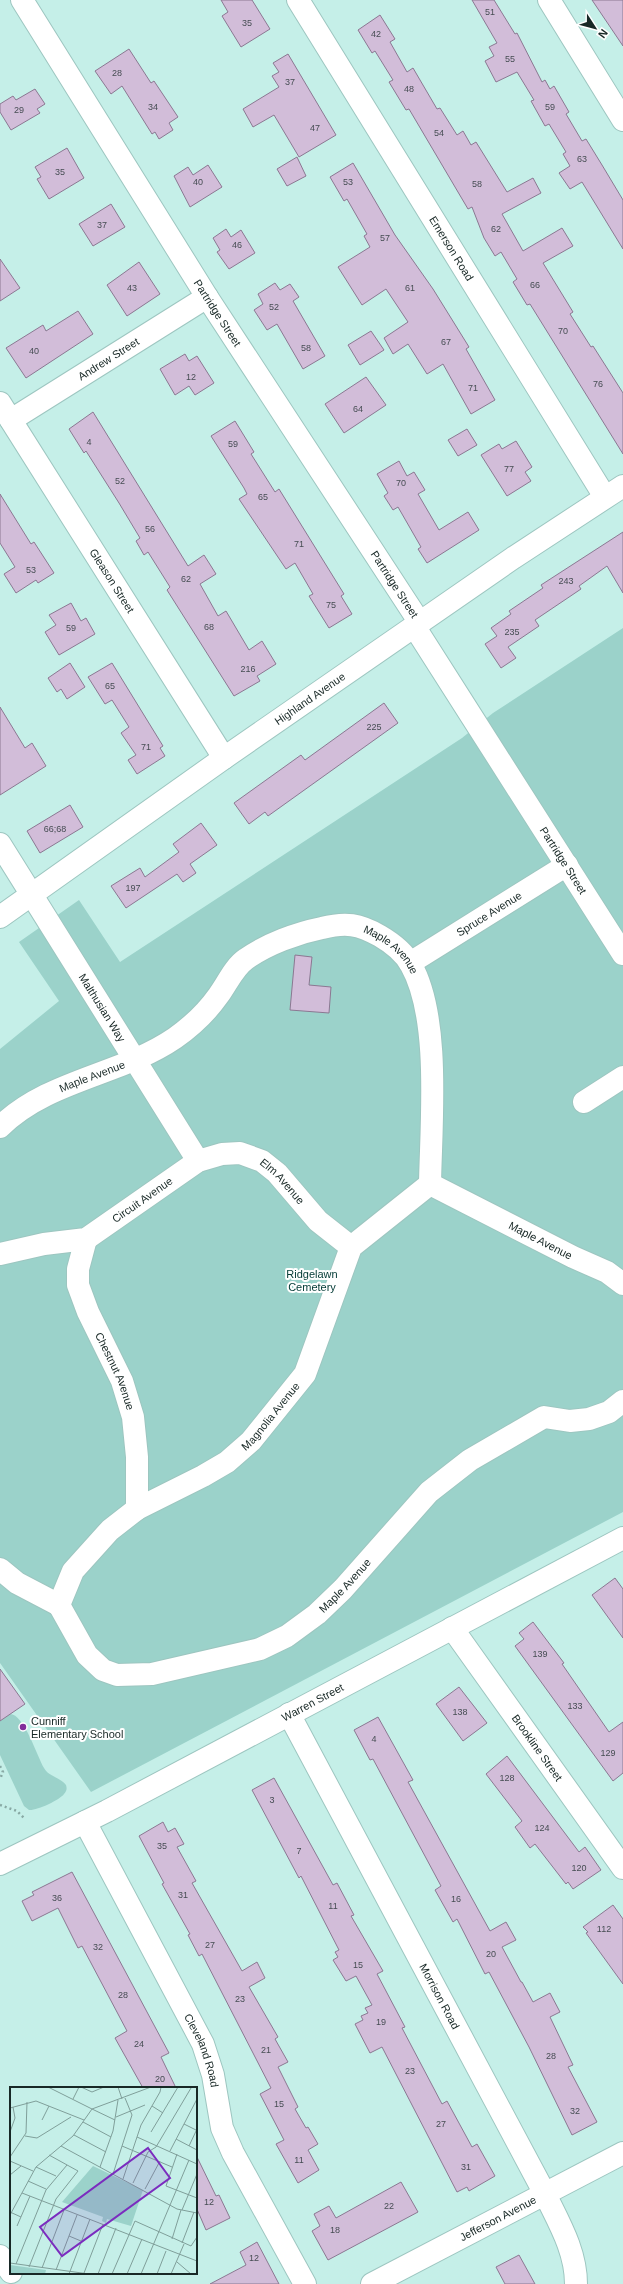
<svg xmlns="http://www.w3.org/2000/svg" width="623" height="2284" viewBox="0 0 623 2284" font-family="Arial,sans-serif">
<rect width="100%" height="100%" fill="#c5efe8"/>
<path fill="#9bd2ca" d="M 623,628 L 623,1512 L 91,1792 L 0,1663 L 0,1049 L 59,1001 L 19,942 L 79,900 L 120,962 L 462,738 L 493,713 Z
M 10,1714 C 24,1714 37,1756 44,1768 C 49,1777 60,1777 66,1785 C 67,1788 67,1791 64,1794 C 60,1800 36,1811 29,1810 L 24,1806 L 0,1755 L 0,1718 Z"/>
<path fill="#d2bdd9" stroke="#8b7892" d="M 221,0 L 252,0 L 270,29 L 241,47 L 222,16 L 228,12 Z
M 472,0 L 494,0 L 515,34 L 517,33 L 542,82 L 545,80 L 550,89 L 554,86 L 569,112 L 566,114 L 582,141 L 586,139 L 602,165 L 623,200 L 623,249 L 582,182 L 570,189 L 559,173 L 570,166 L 563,154 L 566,152 L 549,124 L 545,126 L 531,101 L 534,100 L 517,72 L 496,82 L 485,61 L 494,56 L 489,47 L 497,43 Z
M 592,0 L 623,0 L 623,46 Z
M 380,15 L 395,39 L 390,42 L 407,72 L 413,68 L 437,109 L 440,108 L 457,135 L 463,131 L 471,145 L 476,142 L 507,192 L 533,178 L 541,193 L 502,214 L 523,251 L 562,228 L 573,246 L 543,263 L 573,312 L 570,314 L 591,347 L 593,346 L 623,393 L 623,454 L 530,304 L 527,305 L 513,282 L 517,279 L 501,252 L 495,256 L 484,238 L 472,207 L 468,209 L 409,109 L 406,110 L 389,82 L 393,80 L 375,51 L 372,53 L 358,30 Z
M 129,49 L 151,83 L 154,81 L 178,117 L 169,123 L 173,130 L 159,139 L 155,132 L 152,134 L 122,86 L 111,94 L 95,71 Z
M 288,54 L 336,135 L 299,157 L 274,115 L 253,127 L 243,109 L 279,87 L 272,76 L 279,72 L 273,63 Z
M 35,89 L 45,104 L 37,109 L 40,113 L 11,130 L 0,112 L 0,104 L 13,96 L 16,100 Z
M 67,148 L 84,178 L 49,199 L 37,179 L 41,177 L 35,167 Z
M 297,157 L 306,176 L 287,186 L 277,169 Z
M 353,163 L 395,235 L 433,289 L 469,347 L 466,349 L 495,400 L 471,414 L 443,364 L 427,374 L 408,344 L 393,354 L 384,338 L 408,322 L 386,289 L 362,305 L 338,267 L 370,247 L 364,236 L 367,234 L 347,199 L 344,201 L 330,177 Z
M 208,165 L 222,187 L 190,207 L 174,176 L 188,167 L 193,175 Z
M 111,204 L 125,227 L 93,246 L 79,224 Z
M 226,229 L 231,237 L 241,230 L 255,253 L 229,269 L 217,252 L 220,250 L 213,238 Z
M 0,259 L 20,288 L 0,301 Z
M 139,262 L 160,294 L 127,316 L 107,285 Z
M 275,283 L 280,290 L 290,284 L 299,297 L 293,301 L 325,356 L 303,369 L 277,324 L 267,330 L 254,310 L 263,304 L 258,294 Z
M 78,311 L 93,334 L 26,378 L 6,348 L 43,325 L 46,331 Z
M 371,331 L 384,350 L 360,365 L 348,345 Z
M 185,354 L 189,361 L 197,356 L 214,383 L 195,395 L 189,386 L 175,395 L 160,369 Z
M 366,377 L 386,405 L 344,433 L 325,404 Z
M 93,412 L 188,566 L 204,555 L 216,574 L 200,584 L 218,616 L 226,611 L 249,650 L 262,641 L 276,664 L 257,676 L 260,681 L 234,696 L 167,590 L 170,587 L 148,552 L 144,555 L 136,541 L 140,538 L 119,503 L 86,451 L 84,453 L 69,429 Z
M 235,421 L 254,452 L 251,454 L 275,492 L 279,489 L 344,594 L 341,596 L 352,614 L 329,628 L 309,596 L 313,594 L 295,563 L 286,569 L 239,499 L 247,494 L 244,488 L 211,436 Z
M 467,429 L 477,445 L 458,456 L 448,440 Z
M 516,441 L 532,467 L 525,472 L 531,481 L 507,496 L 481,455 L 499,444 L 502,449 Z
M 399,461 L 407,476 L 414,472 L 425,490 L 418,494 L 439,530 L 468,512 L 479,530 L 427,563 L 418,549 L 421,547 L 398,507 L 393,510 L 384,496 L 388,493 L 377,474 Z
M 0,494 L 31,544 L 34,542 L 54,573 L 38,583 L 36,580 L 16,593 L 4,574 L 15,567 L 0,543 Z
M 623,532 L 623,593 L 607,566 L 579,586 L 581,589 L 535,620 L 539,626 L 508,647 L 516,658 L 501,668 L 485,644 L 497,636 L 491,628 L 511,614 L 509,611 L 543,588 L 541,585 Z
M 71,603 L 81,621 L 86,618 L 95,634 L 59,655 L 45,632 L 56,625 L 49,615 Z
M 70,663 L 85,687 L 67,699 L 61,689 L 57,692 L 48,678 Z
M 112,663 L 163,746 L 160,748 L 165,756 L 137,774 L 128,760 L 136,755 L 121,733 L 129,727 L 112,700 L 105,704 L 88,677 Z
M 384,703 L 398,723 L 268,816 L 265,812 L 249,824 L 234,803 L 301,755 L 305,760 Z
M 0,707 L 25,748 L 32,743 L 46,766 L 0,795 Z
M 70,805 L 83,827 L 40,853 L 27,831 Z
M 201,823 L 217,845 L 190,864 L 196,873 L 183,882 L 177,874 L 126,908 L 111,886 L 140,868 L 145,877 L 179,852 L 173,844 Z
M 295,955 L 312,957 L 309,985 L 331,987 L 329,1013 L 290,1010 Z
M 615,1578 L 623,1589 L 623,1638 L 592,1595 Z
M 533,1622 L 564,1663 L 562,1664 L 609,1732 L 623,1722 L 623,1773 L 613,1781 L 515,1646 L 524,1639 L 519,1633 Z
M 0,1669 L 25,1704 L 0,1721 Z
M 459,1687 L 487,1723 L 463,1741 L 436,1704 Z
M 378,1717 L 413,1780 L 408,1782 L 490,1931 L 506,1922 L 516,1940 L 502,1947 L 521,1982 L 522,1982 L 533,2002 L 550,1993 L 560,2012 L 550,2017 L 573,2065 L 568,2067 L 597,2122 L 572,2135 L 529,2047 L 489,1972 L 485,1974 L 457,1919 L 453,1922 L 435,1890 L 441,1886 L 373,1759 L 370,1760 L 354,1730 Z
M 507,1756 L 579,1852 L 585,1847 L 601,1870 L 573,1889 L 568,1882 L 566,1884 L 535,1844 L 530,1848 L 515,1827 L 522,1821 L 486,1774 Z
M 274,1778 L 333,1885 L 337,1883 L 354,1915 L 351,1916 L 383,1971 L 377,1974 L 405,2027 L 402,2028 L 442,2104 L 447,2101 L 472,2147 L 477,2144 L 495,2176 L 469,2191 L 467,2187 L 457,2192 L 382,2047 L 370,2053 L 355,2024 L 363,2020 L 361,2016 L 368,2013 L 365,2008 L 372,2005 L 356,1976 L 346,1981 L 333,1960 L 338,1957 L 335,1952 L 339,1950 L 301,1876 L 299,1878 L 252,1790 Z
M 163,1822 L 168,1832 L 175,1828 L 184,1844 L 177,1847 L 196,1881 L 192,1883 L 242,1971 L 257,1962 L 265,1978 L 249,1987 L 278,2037 L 275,2039 L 288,2062 L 278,2067 L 298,2107 L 295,2109 L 306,2128 L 308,2127 L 318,2144 L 308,2150 L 319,2170 L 298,2183 L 276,2144 L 284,2140 L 260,2094 L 271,2088 L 202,1954 L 199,1956 L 188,1935 L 190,1934 L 162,1884 L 164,1883 L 139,1836 Z
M 72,1872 L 169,2053 L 161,2057 L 176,2088 L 143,2088 L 115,2038 L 127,2031 L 82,1946 L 78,1948 L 58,1908 L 32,1921 L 22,1901 L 34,1895 L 32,1892 Z
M 613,1905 L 623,1919 L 623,1984 L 586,1933 L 588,1932 L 583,1927 Z
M 196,2155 L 216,2196 L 219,2195 L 230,2218 L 206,2230 L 196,2207 Z
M 401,2182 L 418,2212 L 328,2260 L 312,2231 L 320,2226 L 314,2214 L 329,2206 L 336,2218 Z
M 257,2242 L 279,2284 L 210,2284 L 246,2265 L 240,2252 Z
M 519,2255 L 535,2284 L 505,2284 L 496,2267 Z"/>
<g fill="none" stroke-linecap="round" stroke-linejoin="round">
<g stroke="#9dc6c0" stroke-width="24">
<g id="minor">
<path id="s1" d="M 22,0 L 207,297 L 420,623"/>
<path id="s2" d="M 298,0 L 605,497"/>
<path d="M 549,0 L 623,120"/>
<path id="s3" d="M 0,403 L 224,758"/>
<path id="s4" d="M 11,420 L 207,297"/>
<path id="s5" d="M 414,626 L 623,954"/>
<path id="s6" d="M 0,844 L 198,1161"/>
<path id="s7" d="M 0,917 L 224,758 L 513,558 L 623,486"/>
<path id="s8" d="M 410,963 L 567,865"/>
<path d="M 584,1102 L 623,1077"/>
<path id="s9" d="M 0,1127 C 47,1080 121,1075 175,1038 C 192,1026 206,1013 218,996 C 227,984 234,967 246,959 C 267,944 297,933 322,928 C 346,922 359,924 380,936 C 392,943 404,952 411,965 C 441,1018 431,1123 430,1184"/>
<path id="s10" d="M 430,1184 L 573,1257 L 607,1272 L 623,1284"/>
<path id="s11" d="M 86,1239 L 78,1269 L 78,1285 L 88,1312 L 122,1381 L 133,1417 L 137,1457 L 137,1509"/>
<path id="s12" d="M 0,1254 L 44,1244 L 86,1239 L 198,1161 L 222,1154 L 240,1153 L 262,1161 L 277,1173 L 318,1221 L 351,1247"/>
<path d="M 0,1569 L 17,1583 L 59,1605"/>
<path id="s13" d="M 59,1605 L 87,1655 L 103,1670 L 117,1675 L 152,1674 L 260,1649 L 287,1636 L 317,1614 L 343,1589 L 429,1492 L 470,1460 L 544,1417 L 570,1421 L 589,1419 L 609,1412 L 623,1401"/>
<path id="s14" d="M 59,1605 L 73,1571 L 110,1530 L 137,1509 L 203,1476 L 227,1462 L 251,1441 L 305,1374 L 351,1247 L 430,1184"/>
<path id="s15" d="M 452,1628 L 623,1868"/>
<path id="s16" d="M 289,1714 L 545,2194 C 559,2223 576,2251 576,2284"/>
<path id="s17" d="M 85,1822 L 203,2044 L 213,2075 L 222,2128 L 233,2153 L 305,2284"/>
<path id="s18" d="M 0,1864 L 107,1811 L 623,1538"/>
<path d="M 0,2256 L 11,2272"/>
<path id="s19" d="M 372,2284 L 623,2153"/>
</g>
</g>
<path stroke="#88a9a4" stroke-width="2.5" stroke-dasharray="2 3" stroke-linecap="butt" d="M 0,1766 L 3,1772 L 0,1779
M 0,1805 L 17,1811 L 25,1819"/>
<use href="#minor" stroke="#fff" stroke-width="22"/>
</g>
<circle fill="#822d9b" stroke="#fff" stroke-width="1.5" cx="23" cy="1727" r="4"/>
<g text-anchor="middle" stroke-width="4" stroke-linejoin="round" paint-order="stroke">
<g font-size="9" fill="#464d53">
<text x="490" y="15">51</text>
<text x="247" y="26">35</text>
<text x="376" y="37">42</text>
<text x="510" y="62">55</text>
<text x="117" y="76">28</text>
<text x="290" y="85">37</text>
<text x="409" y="92">48</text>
<text x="153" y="110">34</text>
<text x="550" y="110">59</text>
<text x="19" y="113">29</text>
<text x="315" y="131">47</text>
<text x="439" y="136">54</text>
<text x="582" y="162">63</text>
<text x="60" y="175">35</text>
<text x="198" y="185">40</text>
<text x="348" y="185">53</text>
<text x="477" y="187">58</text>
<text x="102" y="228">37</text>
<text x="496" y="232">62</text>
<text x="385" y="241">57</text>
<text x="237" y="248">46</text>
<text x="535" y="288">66</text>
<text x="132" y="291">43</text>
<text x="410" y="291">61</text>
<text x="274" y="310">52</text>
<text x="563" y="334">70</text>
<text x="446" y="345">67</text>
<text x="306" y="351">58</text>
<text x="34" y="354">40</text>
<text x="191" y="380">12</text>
<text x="598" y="387">76</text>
<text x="473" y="391">71</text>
<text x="358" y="412">64</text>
<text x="89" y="445">4</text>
<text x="233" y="447">59</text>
<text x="509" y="472">77</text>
<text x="120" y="484">52</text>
<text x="401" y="486">70</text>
<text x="263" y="500">65</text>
<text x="150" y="532">56</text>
<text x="299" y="547">71</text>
<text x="31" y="573">53</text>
<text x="186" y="582">62</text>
<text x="566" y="584">243</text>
<text x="331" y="608">75</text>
<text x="209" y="630">68</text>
<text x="71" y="631">59</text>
<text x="512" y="635">235</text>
<text x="248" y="672">216</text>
<text x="110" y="689">65</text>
<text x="374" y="730">225</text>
<text x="146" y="750">71</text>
<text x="55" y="832">66;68</text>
<text x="133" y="891">197</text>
<text x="540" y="1657">139</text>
<text x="575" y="1709">133</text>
<text x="460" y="1715">138</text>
<text x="374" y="1742">4</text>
<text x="608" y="1756">129</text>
<text x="507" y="1781">128</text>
<text x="272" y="1803">3</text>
<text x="542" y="1831">124</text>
<text x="162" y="1849">35</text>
<text x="299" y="1854">7</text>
<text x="579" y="1871">120</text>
<text x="183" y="1898">31</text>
<text x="57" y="1901">36</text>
<text x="456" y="1902">16</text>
<text x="333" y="1909">11</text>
<text x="604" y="1932">112</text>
<text x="210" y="1948">27</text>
<text x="98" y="1950">32</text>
<text x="491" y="1957">20</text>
<text x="358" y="1968">15</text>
<text x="123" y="1998">28</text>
<text x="240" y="2002">23</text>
<text x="381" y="2025">19</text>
<text x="139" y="2047">24</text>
<text x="266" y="2053">21</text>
<text x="551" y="2059">28</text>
<text x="410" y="2074">23</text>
<text x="160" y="2082">20</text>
<text x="279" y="2107">15</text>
<text x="575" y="2114">32</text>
<text x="441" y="2127">27</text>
<text x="299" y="2163">11</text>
<text x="466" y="2170">31</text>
<text x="209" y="2205">12</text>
<text x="389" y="2209">22</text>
<text x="335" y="2233">18</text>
<text x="254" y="2261">12</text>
</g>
<g font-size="11" fill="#182826" stroke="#fff">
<text dy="4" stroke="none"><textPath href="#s2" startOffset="292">Emerson Road</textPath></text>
<text dy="4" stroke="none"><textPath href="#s1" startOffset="369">Partridge Street</textPath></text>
<text dy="4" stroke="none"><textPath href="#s4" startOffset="115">Andrew Street</textPath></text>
<text dy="4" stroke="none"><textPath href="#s3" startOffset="210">Gleason Street</textPath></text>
<text dy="4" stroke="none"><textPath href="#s1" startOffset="693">Partridge Street</textPath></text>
<text dy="4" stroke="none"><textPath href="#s7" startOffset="379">Highland Avenue</textPath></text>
<text dy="4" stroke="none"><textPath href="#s5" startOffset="278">Partridge Street</textPath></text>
<text dy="4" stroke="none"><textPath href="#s8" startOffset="93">Spruce Avenue</textPath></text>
<text dy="4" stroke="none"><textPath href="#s9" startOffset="465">Maple Avenue</textPath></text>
<text dy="4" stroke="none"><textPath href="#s6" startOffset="193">Malthusian Way</textPath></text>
<text dy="4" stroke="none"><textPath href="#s9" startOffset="106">Maple Avenue</textPath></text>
<text dy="4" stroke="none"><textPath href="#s12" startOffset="319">Elm Avenue</textPath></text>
<text dy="4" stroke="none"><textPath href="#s12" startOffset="156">Circuit Avenue</textPath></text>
<text dy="4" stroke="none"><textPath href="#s10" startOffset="124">Maple Avenue</textPath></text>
<text dy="4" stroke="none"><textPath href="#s11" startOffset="141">Chestnut Avenue</textPath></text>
<text dy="4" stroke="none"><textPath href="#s14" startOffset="291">Magnolia Avenue</textPath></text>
<text dy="4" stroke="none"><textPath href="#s13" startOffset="347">Maple Avenue</textPath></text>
<text dy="4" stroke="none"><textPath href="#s18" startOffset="352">Warren Street</textPath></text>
<text dy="4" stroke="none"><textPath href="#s15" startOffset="147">Brookline Street</textPath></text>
<text dy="4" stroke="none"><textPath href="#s16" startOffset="320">Morrison Road</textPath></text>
<text dy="4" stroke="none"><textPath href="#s17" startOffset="257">Cleveland Road</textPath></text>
<text dy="4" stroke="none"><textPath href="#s19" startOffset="142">Jefferson Avenue</textPath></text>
</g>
<g font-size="11" fill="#003934" stroke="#fff">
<text x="312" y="1278">Ridgelawn<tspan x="312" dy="13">Cemetery</tspan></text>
</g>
<g font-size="11" fill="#182826" stroke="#fff" text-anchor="start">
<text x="31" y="1725">Cunniff<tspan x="31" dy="13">Elementary School</tspan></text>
</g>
</g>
<g transform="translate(10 2087)">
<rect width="187" height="187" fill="#c5efe8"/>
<path d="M 83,79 L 133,103 L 121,139 L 97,132 L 96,136 L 92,134 L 93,130 L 52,115 ZM 0,178 L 36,183 L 35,187 L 0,187 Z" fill="#9bd2ca"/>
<path fill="none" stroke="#809f9a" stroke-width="1" d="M 38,0 L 82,22M 71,0 L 82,5 L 94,0M 108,0 L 112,12M 63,12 L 69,0M 142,19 L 153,26M 0,21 L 26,14 L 74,33M 82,22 L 105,33M 106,30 L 135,18M 32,33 L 39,19M 73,35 L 101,50M 174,37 L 186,43M 0,45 L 5,31 L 3,20M 141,45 L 168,0M 64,48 L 96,65M 15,49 L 27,51 L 61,30M 127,50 L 187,77M 166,52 L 187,63M 51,59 L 167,122 L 187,126M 112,59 L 162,80M 179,59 L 187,42M 160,64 L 187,12M 167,67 L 156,99 L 187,111M 0,70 L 16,46 L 17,15M 0,74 L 23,84M 26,80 L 46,89M 90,80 L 103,44 L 108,13M 103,87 L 122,28 L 115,11M 0,88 L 11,79M 113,92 L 131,38 L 150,5 L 151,0M 18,94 L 36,102M 123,96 L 138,65 L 146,60 L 181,1M 135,102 L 150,74M 12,106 L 187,174M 172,123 L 187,87M 0,125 L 11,130M 0,128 L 26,80 L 63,49 L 82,22 L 141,0M 7,139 L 20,109M 59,149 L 71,154M 162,152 L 171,123M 172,156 L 184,125M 167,175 L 181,187M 0,176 L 79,187M 6,177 L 36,103 L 57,78M 19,180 L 46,112 L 68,84 L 39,68M 32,181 L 54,123M 46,183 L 67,128M 74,186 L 93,137M 59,187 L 80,132M 88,187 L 106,141M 102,187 L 125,134 L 181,159 L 187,150M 117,187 L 132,152M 131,187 L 179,73M 147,187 L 156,164M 161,187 L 174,157"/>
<path fill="#7b2cbf" fill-opacity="0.15" stroke="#7b2cbf" stroke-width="2" d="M 138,61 L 160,91 L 52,169 L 30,140 Z"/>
<rect width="187" height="187" fill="none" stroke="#182826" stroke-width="2"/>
</g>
<g transform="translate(595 28) rotate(126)" stroke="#ffffff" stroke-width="3" paint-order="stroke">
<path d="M0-3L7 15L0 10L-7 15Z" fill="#182826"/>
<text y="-6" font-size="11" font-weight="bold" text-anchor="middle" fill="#182826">N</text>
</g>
</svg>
